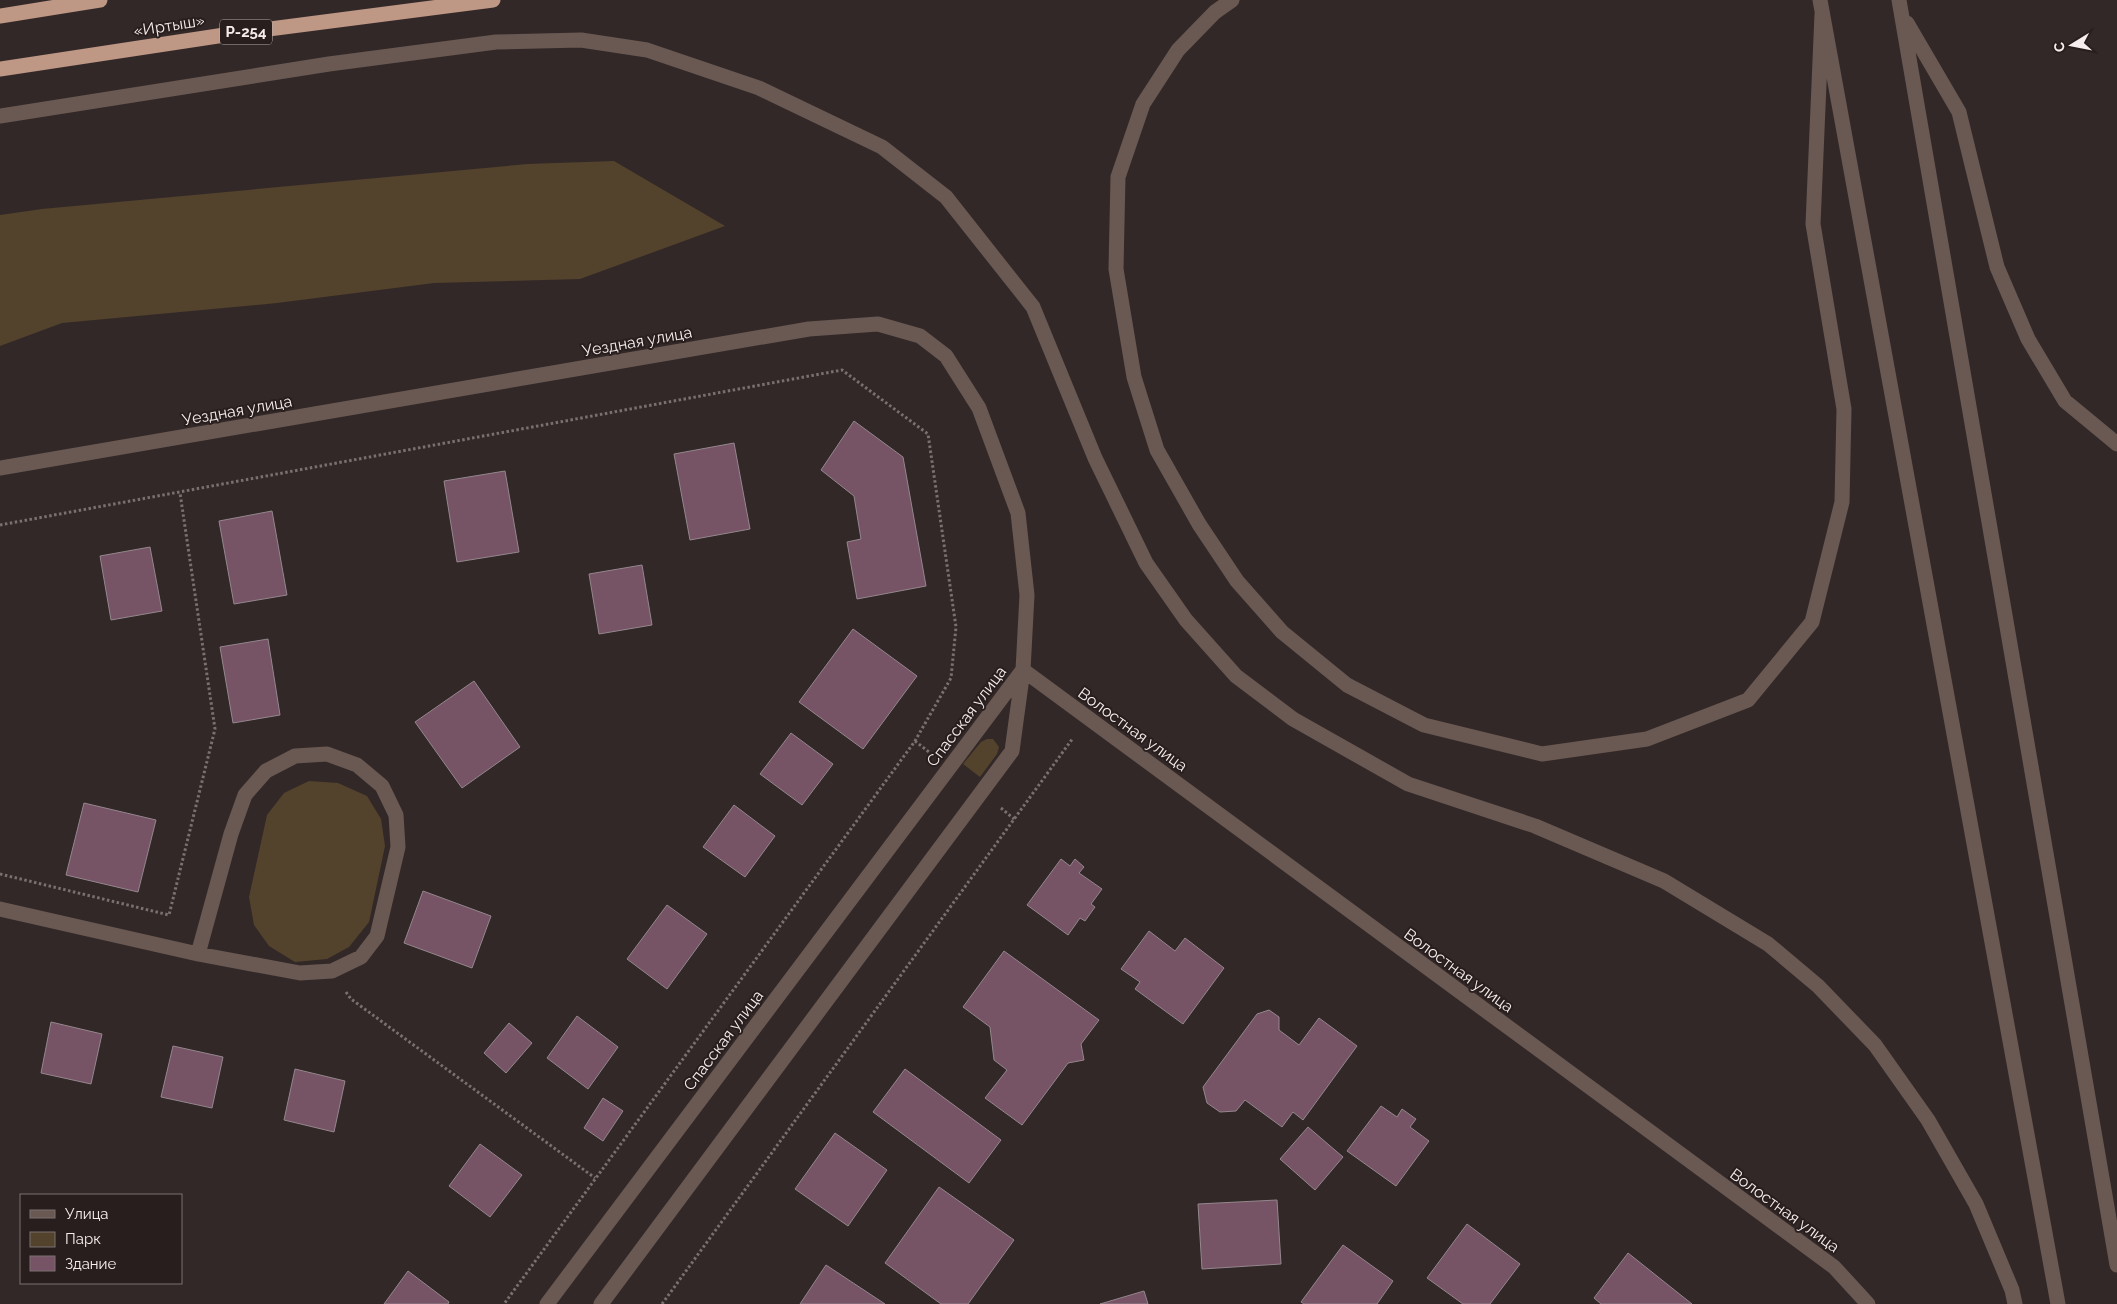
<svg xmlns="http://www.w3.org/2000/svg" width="2117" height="1304" viewBox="0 0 2117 1304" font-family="Raleway,sans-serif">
<rect width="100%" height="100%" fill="#332828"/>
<path fill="#53432c" d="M 614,161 L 725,226 L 580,279 L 434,283 L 277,303 L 62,323 L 0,346 L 0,215 L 42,209 L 528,164 Z
M 987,739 L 993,739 L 999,747 L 997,754 L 980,777 L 963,764 L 981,742 Z
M 309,781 L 338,783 L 367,796 L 381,819 L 385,846 L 369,922 L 349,947 L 327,959 L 295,962 L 269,946 L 254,925 L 249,897 L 267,815 L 284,793 Z"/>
<path fill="#765365" stroke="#94878d" d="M 854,421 L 903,457 L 926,586 L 857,599 L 847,542 L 861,539 L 854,496 L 821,470 Z
M 734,443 L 750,529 L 690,540 L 674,454 Z
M 505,471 L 519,552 L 457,562 L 444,481 Z
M 272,511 L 287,595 L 234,604 L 219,521 Z
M 150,547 L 162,611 L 111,620 L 100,556 Z
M 642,565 L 652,625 L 599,634 L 589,574 Z
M 853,629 L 917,676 L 863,749 L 799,702 Z
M 268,639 L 280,715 L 233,723 L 220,647 Z
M 474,681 L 520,747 L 462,788 L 415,722 Z
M 791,733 L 833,764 L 802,805 L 760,774 Z
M 84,803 L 156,820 L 138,892 L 66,875 Z
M 734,805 L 775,836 L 745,877 L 703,847 Z
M 1061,859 L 1070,866 L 1075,859 L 1084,867 L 1079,873 L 1102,889 L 1091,904 L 1095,907 L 1085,921 L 1080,918 L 1068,935 L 1027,905 Z
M 423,891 L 491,916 L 472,968 L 404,943 Z
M 667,905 L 707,934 L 667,989 L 627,959 Z
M 1149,931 L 1175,951 L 1185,938 L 1224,968 L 1183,1024 L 1135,989 L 1140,982 L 1121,969 Z
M 1004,951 L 1099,1020 L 1081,1044 L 1084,1060 L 1068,1063 L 1022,1125 L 985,1098 L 1007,1070 L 994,1060 L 990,1027 L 963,1007 Z
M 1269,1010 L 1279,1017 L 1279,1030 L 1299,1045 L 1319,1018 L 1357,1046 L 1303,1120 L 1293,1112 L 1282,1127 L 1245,1100 L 1236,1111 L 1220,1112 L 1207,1103 L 1203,1087 L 1257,1014 Z
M 577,1016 L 618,1047 L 588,1089 L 547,1058 Z
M 51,1022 L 102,1034 L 91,1084 L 41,1073 Z
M 509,1023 L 532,1043 L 506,1073 L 484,1053 Z
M 173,1046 L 223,1057 L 212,1108 L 161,1097 Z
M 295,1069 L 345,1081 L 334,1132 L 284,1120 Z
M 905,1069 L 1001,1140 L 969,1183 L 873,1112 Z
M 603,1098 L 623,1111 L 603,1141 L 584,1128 Z
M 1381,1106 L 1397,1117 L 1402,1109 L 1416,1119 L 1410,1127 L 1429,1141 L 1396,1186 L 1347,1151 Z
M 1308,1127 L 1343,1157 L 1315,1190 L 1280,1159 Z
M 835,1133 L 887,1170 L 848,1226 L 795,1189 Z
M 480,1144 L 522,1175 L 490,1217 L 449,1186 Z
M 939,1187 L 1014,1240 L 968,1304 L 941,1304 L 885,1263 Z
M 1277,1200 L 1281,1264 L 1202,1269 L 1198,1204 Z
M 1467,1224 L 1520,1264 L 1490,1304 L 1463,1304 L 1427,1278 Z
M 1343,1245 L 1393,1281 L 1377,1304 L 1304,1304 L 1301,1302 Z
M 1628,1253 L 1692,1304 L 1601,1304 L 1594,1298 Z
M 826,1265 L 885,1304 L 800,1304 Z
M 408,1271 L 449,1302 L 448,1304 L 384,1304 Z
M 1144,1291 L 1148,1304 L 1100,1304 Z"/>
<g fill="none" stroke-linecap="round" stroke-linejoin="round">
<path stroke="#7a7070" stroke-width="3" stroke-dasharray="2.5 2.5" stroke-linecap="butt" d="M 0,525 L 842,370 L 928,434 L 956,627 L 951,678 L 915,741 L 504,1304
M 915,741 L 929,752
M 1001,808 L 1014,819
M 0,874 L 169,915 L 215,729 L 180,493
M 346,992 L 351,999 L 595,1178
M 662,1304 L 1073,738"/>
<path stroke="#695952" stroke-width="15" d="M 1232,0 L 1215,12 L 1178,50 L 1143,104 L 1118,177 L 1116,269 L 1134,377 L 1157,450 L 1199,524 L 1237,581 L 1282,632 L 1347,685 L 1424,725 L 1542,754 L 1647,739 L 1748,700 L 1812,622 L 1842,502 L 1844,409 L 1813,224 L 1822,14
M 1820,0 L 2058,1304
M 1899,0 L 2117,1265
M 1907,23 L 1959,112 L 1997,267 L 2028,339 L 2065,401 L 2117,444
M 0,116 L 329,64 L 496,42 L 581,40 L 647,50 L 759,88 L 882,147 L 946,197 L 1033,307 L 1095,458 L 1146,563 L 1186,620 L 1236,676 L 1293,719 L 1408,784 L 1535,826 L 1664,881 L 1768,944 L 1818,986 L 1875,1045 L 1928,1120 L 1976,1204 L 2012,1290 L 2015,1304
M 0,468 L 809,329 L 878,324 L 920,336 L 946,356 L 979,408 L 1018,513 L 1027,595 L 1023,670 L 1012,751 L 601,1304
M 1023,670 L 1834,1267 L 1868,1304
M 0,909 L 198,954 L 300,973 L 332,971 L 361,957 L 377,936 L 398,847 L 396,815 L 382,786 L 357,765 L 327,754 L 295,756 L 266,771 L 245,795 L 231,834 L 198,954
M 547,1304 L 1022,671"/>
<path stroke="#be9785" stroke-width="15" d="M 0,16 L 100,0
M 0,69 L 231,34 L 493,0"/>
</g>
<g text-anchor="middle" stroke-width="4" stroke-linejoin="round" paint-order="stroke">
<rect fill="#291e1e" stroke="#b8b0b0" stroke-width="1" x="220" y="19.5" width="52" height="25" rx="4"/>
<g font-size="15" font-weight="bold" fill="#f6eeee">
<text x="246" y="37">Р-254</text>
</g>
<g font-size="16" fill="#f6eeee" stroke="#291e1e">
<text transform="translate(169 25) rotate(-9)" y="6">«Иртыш»</text>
<text transform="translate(637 341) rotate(-10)" y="6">Уездная улица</text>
<text transform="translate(237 410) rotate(-10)" y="6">Уездная улица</text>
<text transform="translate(966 716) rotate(-53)" y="6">Спасская улица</text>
<text transform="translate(1133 729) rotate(36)" y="6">Волостная улица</text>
<text transform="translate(1459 970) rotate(36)" y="6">Волостная улица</text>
<text transform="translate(723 1040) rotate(-53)" y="6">Спасская улица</text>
<text transform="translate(1785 1210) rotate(36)" y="6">Волостная улица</text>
</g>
</g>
<rect x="20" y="1194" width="162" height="90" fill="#291e1e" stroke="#7b7171"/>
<rect x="30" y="1210" width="25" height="8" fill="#695952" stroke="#7b7171"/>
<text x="65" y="1219" font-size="15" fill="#f6eeee">Улица</text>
<rect x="30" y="1232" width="25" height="15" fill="#53432c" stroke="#7b7171"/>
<text x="65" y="1244" font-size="15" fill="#f6eeee">Парк</text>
<rect x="30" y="1256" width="25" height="15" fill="#765365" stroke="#7b7171"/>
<text x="65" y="1269" font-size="15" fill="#f6eeee">Здание</text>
<g transform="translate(2072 45) rotate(260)" stroke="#291e1e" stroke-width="4" paint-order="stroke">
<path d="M0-4L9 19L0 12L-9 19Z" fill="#f6eeee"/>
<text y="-8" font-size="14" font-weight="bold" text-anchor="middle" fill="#f6eeee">С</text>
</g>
</svg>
